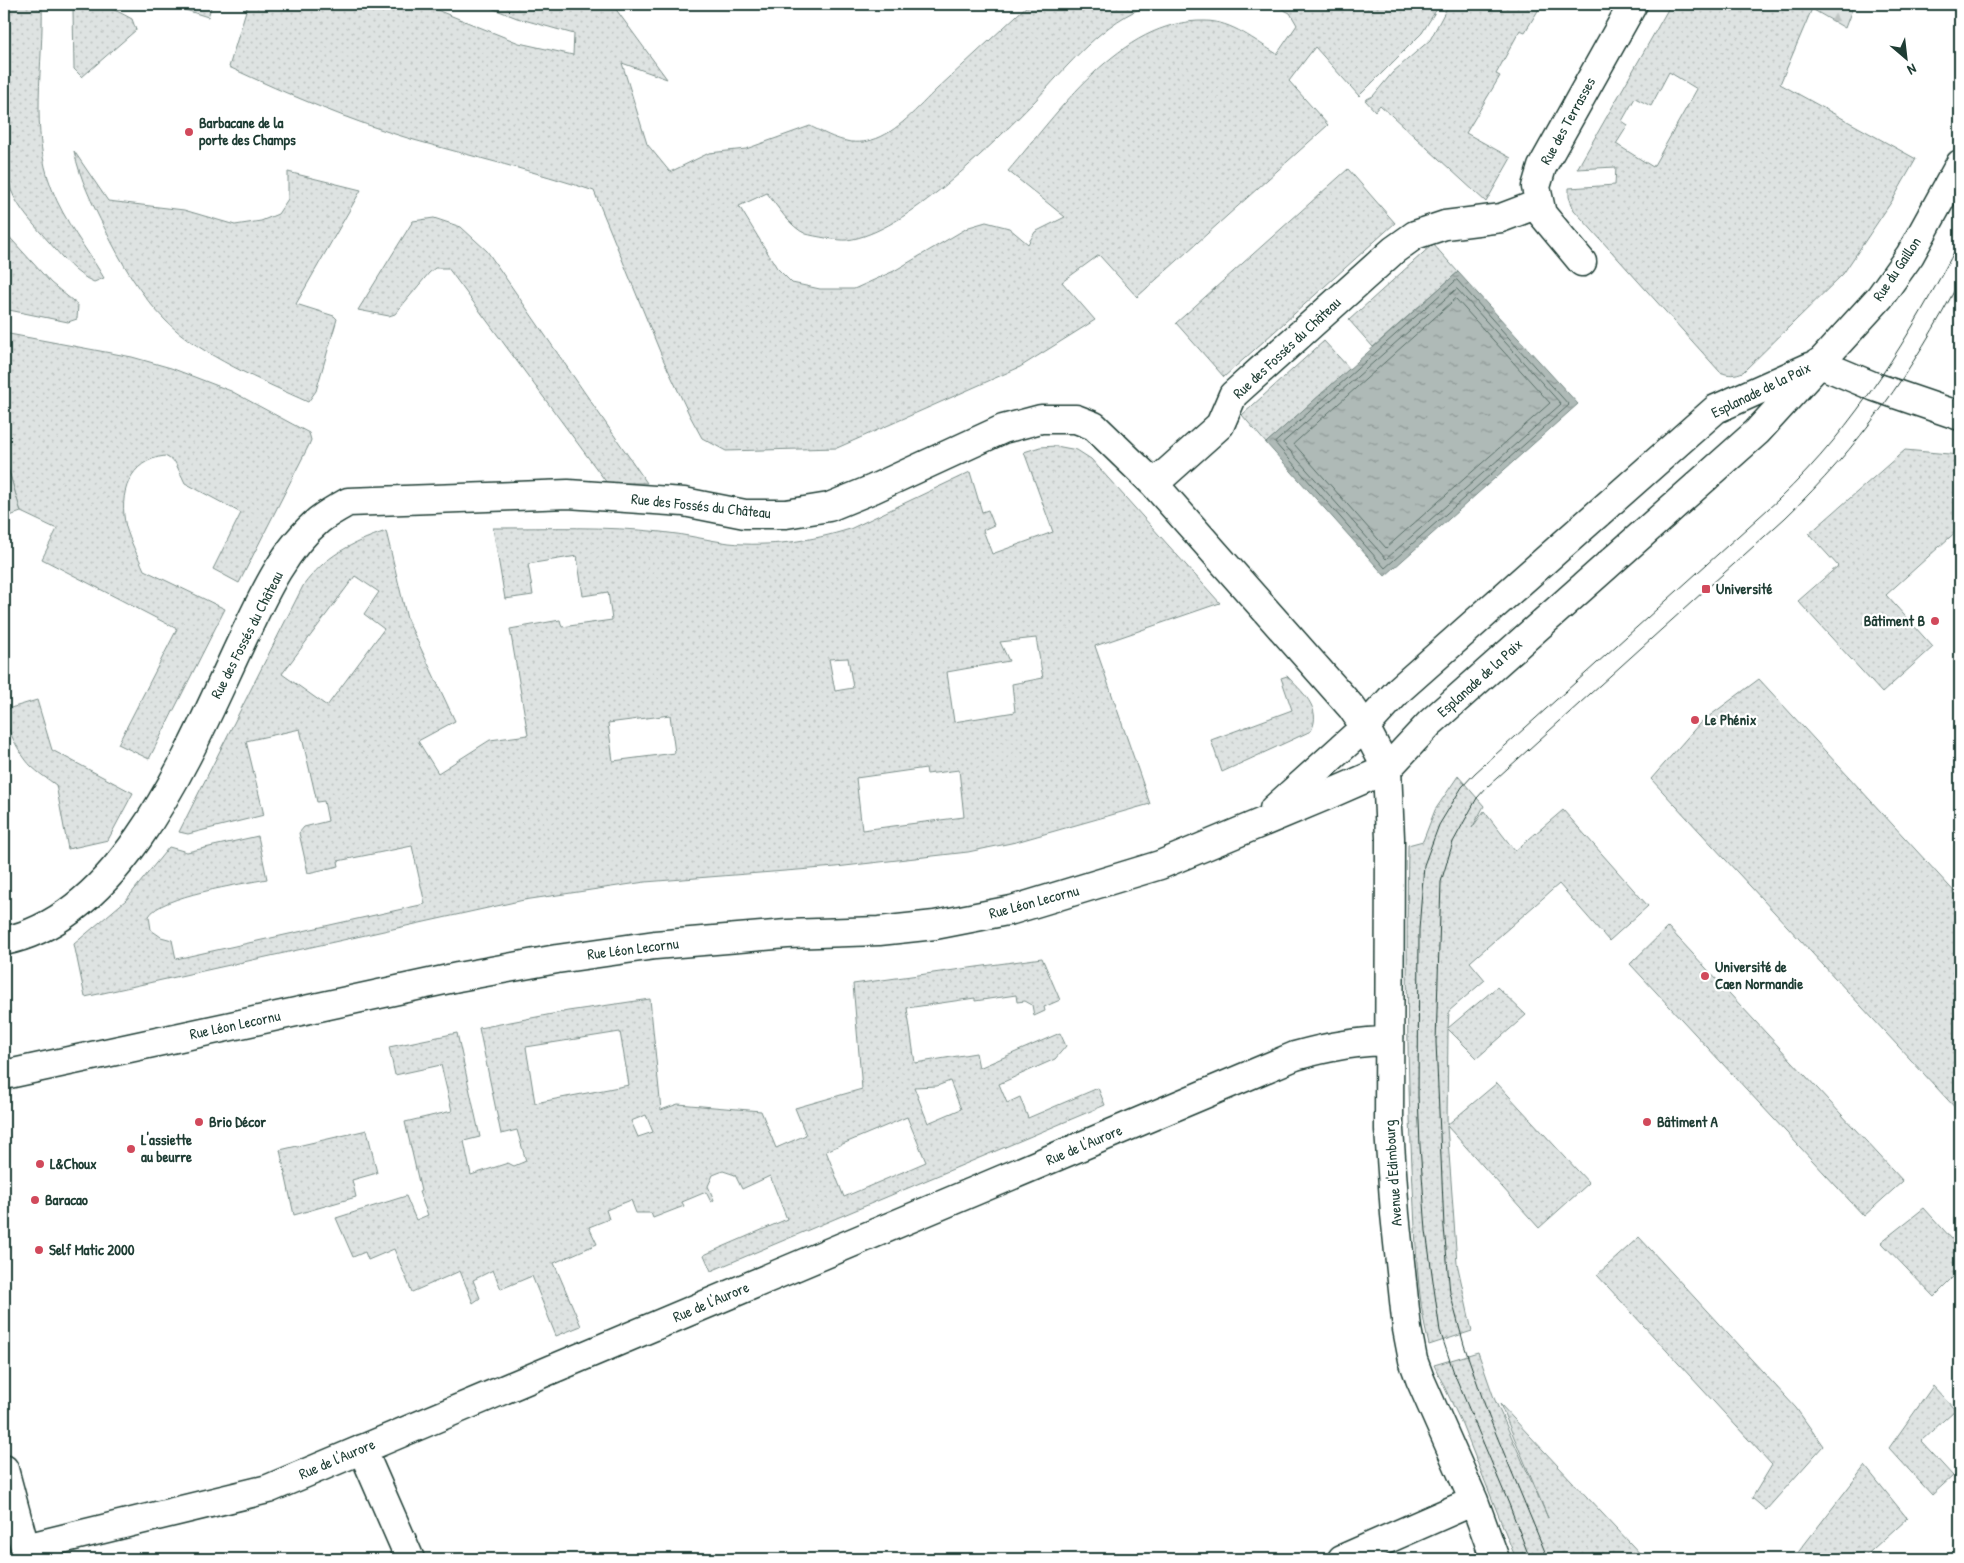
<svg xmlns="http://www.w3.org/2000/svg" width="1964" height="1563" viewBox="0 0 1964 1563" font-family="'Patrick Hand',sans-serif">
<defs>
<pattern id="grass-dots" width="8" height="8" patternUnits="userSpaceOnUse" patternTransform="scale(1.25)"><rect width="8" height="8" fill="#dee3e2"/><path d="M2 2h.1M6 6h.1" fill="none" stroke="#bec4c2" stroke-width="1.8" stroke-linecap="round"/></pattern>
<pattern id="forest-firs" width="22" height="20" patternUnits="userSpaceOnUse" patternTransform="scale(1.25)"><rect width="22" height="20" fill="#dee3e2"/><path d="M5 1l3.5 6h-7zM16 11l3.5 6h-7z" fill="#bec4c2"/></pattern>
<pattern id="water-ripples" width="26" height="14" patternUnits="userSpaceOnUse" patternTransform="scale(1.25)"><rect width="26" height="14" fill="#afbab7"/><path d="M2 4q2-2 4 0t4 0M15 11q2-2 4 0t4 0" fill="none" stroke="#8e9896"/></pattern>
</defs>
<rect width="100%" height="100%" fill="#fff"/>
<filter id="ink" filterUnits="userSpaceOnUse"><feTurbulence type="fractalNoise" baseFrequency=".02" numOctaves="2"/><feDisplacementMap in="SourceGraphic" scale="10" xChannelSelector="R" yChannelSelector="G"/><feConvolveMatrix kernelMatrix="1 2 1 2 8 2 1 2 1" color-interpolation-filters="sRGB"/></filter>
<g filter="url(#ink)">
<path fill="url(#grass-dots)" stroke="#7e908b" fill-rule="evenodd" d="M 4,4 L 42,4 C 44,64 29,131 52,189 C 64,221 87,249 104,278 L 94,282 C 75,274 63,258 49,242 C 35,226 19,210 11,190 C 4,172 5,90 6,67 C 8,44 14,26 4,4 Z
M 76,4 C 101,4 111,7 132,19 L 136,30 L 82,77 L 74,69 L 73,11 Z
M 166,4 L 212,4 L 208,17 Z
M 248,4 L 422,4 L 519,43 L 573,55 L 574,34 L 517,18 L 481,4 L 612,4 L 667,79 L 622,63 L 647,144 L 670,172 L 709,153 L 746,149 L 810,126 C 830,136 849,147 872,140 C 897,133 918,107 937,89 C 968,61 998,32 1029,4 L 1152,4 C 1103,20 1067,67 1034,102 C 993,144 905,233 847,240 C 840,241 813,236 806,234 C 790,227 777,206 767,193 L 739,206 L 777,268 L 792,283 L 820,289 L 854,289 L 894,271 L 969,227 L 986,222 L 1009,228 L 1028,244 L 1035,232 L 1065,217 L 1008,171 C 1058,113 1120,19 1205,21 C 1232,21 1255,41 1277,54 L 1297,25 L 1290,13 L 1272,4 L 1440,4 L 1422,33 L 1359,96 L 1315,47 L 1289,81 L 1328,125 L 1137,297 L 1099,255 L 1062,282 L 1095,320 L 1020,367 L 837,448 L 726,451 L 702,438 L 690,416 L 663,359 L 594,191 C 535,171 474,157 414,140 C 350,121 289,95 229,67 Z
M 1449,4 L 1542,4 L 1525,32 L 1520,30 L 1496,74 L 1500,76 L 1466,133 L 1511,158 L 1486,202 L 1380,105 L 1375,111 L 1365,100 L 1373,96 L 1393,72 L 1430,40 Z
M 1671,4 L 1814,4 L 1780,84 L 1916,159 L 1892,201 L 1843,274 L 1743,372 C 1735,375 1729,376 1720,372 L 1574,210 L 1569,197 L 1569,188 L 1615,185 L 1616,167 L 1577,169 ZM 1669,72 L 1697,89 L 1653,167 L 1616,144 L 1628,125 L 1622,121 L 1635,98 L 1651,106 Z
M 74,151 L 108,201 L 184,210 L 235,225 L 261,221 L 278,214 L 288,199 L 288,172 L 361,190 L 296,304 L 334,316 L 337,319 L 316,391 L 308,402 C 264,382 200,355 166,321 C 140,295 121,262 105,229 C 92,203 80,179 74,151 Z
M 1348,169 L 1395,223 L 1224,377 L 1176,323 Z
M 434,218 L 461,227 L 487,251 L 647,483 L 607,483 L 448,268 L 435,268 L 429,273 L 395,314 L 389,316 L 358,310 L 413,221 Z
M 4,231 L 51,283 L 78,305 L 77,319 L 68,322 L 4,309 Z
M 1433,244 L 1458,272 L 1373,347 L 1349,320 Z
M 4,333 L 132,357 L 171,368 L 231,391 L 309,433 L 311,440 L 309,445 L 239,583 L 213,569 L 241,513 L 185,483 L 175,462 L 165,456 C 129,460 118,494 126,527 C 130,541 138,556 144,570 L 225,609 L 149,759 L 118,744 L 177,629 L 42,559 L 57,529 L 21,512 L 4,455 Z
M 1324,341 L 1350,369 L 1266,443 L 1242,415 Z
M 1056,446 L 1077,450 L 1091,459 L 1220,603 L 1095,646 L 1150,804 L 1016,842 L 968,852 L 836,867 L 645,882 L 524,900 L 85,997 L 74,944 L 126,900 L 169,847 L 187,852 L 258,836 L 267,879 C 242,884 160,896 149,916 L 151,930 L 161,937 L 172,940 L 176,959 L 425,904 L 412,846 L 338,861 L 339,866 L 308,873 L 299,833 L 304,827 L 328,821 L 324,801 L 317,802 L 300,729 L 246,741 L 264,815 L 188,834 L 179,832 L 303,586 C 325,556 351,543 386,531 L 407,619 L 455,721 L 418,741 L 438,773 L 490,740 L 528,735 L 510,629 L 560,620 L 562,627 L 612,620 L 608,592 L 583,596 L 577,556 L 528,564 L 533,595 L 505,599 L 493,528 C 549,528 606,526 661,532 C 684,534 706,540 729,543 C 769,547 812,541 850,529 L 970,472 L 982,512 L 988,510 L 994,525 L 983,530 L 992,554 L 1053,532 L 1024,452 L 1040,447 ZM 355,576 L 379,592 L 364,614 L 384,629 L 327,706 L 282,674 ZM 1036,638 L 1043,678 L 1012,684 L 1015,712 L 954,722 L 947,672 L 1009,661 L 1000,642 ZM 848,658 L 853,688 L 835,691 L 829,659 ZM 670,715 L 675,753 L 613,761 L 608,723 ZM 926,768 L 927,774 L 959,770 L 964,817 L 862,830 L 856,778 Z
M 1905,450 L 1960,455 L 1960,528 L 1886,595 L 1933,647 L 1882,693 L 1798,601 L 1838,566 L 1809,534 Z
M 1287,676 C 1301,691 1323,708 1311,731 L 1222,772 L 1211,740 L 1292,710 L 1281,678 Z
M 1759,679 L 1960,898 L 1960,1113 L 1651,779 L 1700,723 Z
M 37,700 L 52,750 L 133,793 L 108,840 L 68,849 L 56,785 C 48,779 38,773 31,766 C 20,755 4,725 4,710 Z
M 1458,776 L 1484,806 L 1472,828 L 1484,811 L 1515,851 L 1563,810 L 1648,906 L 1609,941 L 1559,884 L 1470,962 L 1485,980 L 1449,1011 L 1448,1028 L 1497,987 L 1526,1015 L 1477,1058 L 1448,1029 L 1447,1125 L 1497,1083 L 1589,1183 L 1539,1228 L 1447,1126 L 1457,1263 L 1472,1331 L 1429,1345 C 1416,1295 1416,1239 1413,1187 C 1407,1073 1406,959 1408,845 L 1423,841 L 1435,810 Z
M 1668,927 L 1903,1181 L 1864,1216 L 1630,964 Z
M 1042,958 L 1060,1000 L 1044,1007 L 1045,1011 L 1034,1016 L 1032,1005 L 1025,1001 L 1017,1002 L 1016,995 L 975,1001 L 975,998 L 907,1008 L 915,1063 L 976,1053 L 979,1068 L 1060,1033 L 1066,1046 L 1055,1059 L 999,1084 L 1007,1103 L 1020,1097 L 1028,1118 L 1098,1088 L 1105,1105 L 711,1271 L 704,1255 L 787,1219 L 770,1176 L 742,1189 L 735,1175 L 723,1171 L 713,1175 L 708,1186 L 714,1200 L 711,1202 L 706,1192 L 682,1202 L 684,1206 L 653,1218 L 651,1213 L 636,1213 L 631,1200 L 606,1210 L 609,1219 L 589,1227 L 597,1244 L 554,1263 L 581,1326 L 556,1336 L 532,1276 L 501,1289 L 493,1270 L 473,1280 L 480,1298 L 473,1303 L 460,1271 L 412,1292 L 394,1249 L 368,1260 L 365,1252 L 353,1257 L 336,1218 L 406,1196 L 416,1220 L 428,1215 L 419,1192 L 421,1191 L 405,1122 L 452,1111 L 441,1065 L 395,1075 L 389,1047 L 457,1033 L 480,1137 L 464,1141 L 471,1175 L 508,1163 L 514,1166 L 526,1161 L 517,1130 L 501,1134 L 479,1028 L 568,1011 L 650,999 L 661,1110 L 678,1104 L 761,1111 L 776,1148 L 806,1135 L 795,1108 L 862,1089 L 853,984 ZM 620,1032 L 629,1085 L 535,1103 L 526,1047 ZM 950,1081 L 961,1109 L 928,1123 L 914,1087 L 937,1086 ZM 646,1115 L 653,1132 L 638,1137 L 631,1121 ZM 907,1117 L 926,1162 L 844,1197 L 826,1151 Z
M 367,1130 L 377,1173 L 352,1180 L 356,1197 L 294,1215 L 280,1150 Z
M 1924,1208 L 1960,1248 L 1960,1271 L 1934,1297 L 1881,1242 Z
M 1639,1237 L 1796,1408 L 1823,1446 L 1766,1510 L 1752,1498 L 1772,1465 L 1597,1275 Z
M 1478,1352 L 1494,1398 L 1548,1518 L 1500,1404 L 1645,1559 L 1516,1559 L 1462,1424 L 1434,1365 Z
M 1933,1386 L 1955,1410 L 1921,1441 L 1953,1476 L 1932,1495 L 1889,1448 Z
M 1865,1466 L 1907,1518 L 1862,1559 L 1793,1559 Z"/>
<path fill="url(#forest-firs)" stroke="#7e908b" d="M 1814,4 L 1854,4 L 1845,28 L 1812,9 Z
M 4,455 L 21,512 L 4,518 Z"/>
<path fill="url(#water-ripples)" stroke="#758883" d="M 1458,272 L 1578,404 L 1385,576 L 1266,443 Z"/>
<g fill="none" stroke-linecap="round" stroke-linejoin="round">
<path stroke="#596f68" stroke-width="1" d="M 1457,280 L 1569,405 L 1385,568 L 1275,443 Z
M 1457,289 L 1561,404 L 1386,559 L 1283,443 Z
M 1456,299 L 1550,403 L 1386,548 L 1294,444 Z"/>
<g stroke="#1f3d34" stroke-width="31">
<path id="minor" d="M 1582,262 L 1542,214 L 1536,187 L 1542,167 L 1633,4
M 1818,363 L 1875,387 L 1960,416
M 1154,484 L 1220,425 L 1233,395 L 1394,250 L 1415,235 L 1445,225 L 1501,218 L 1538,204
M 4,941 C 128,916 195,738 244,636 C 263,596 284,549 319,520 C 328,513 339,507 348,502 L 568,494 L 684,502 L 745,514 L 786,514 L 829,507 L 873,489 L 1003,429 L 1041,419 L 1076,419 L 1094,426 L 1154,484 L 1352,708 L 1365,727 L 1387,769 L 1390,838 L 1389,1130 L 1395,1214 L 1407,1329 L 1413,1360 L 1420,1379 L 1474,1501 L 1495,1559
M 362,1449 L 410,1559
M 25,1548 L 268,1489 L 1295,1056 C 1327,1047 1357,1041 1389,1041
M 1342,1559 L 1474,1501"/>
</g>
<g stroke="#1f3d34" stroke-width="31">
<path id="major" d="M 1274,809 L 1365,727 L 1400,689 L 1716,409 L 1810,367
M 4,1075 L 458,977 L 557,959 L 655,945 L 787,934 L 879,931 L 935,925 L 1012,910 L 1160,865 L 1323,797 L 1387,769 L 1430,723 L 1757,432 L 1880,297 L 1910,255 L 1960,164
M 4,1469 L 28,1559"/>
</g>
<use href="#minor" stroke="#fff" stroke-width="28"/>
<use href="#major" stroke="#fff" stroke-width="28"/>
<path stroke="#1f3d34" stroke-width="1" d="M 1530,1559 L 1509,1504 L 1454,1373 L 1440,1331 L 1426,1231 L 1420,1146 L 1418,1095 L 1419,930 L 1424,865 L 1439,825 L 1462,787 L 1475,773 L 1778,500 C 1858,424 1909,337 1960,241
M 1548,1559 L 1489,1417 L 1464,1345 L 1450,1293 L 1444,1227 L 1436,1042 L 1441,882 L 1453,842 L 1477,798 L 1487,787 L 1785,518 C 1860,446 1912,372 1960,280"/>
</g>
</g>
<g fill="#d1495b" stroke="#fff" stroke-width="2">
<circle cx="189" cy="132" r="5"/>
<rect x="1701" y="584" width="10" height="10" rx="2.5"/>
<circle cx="1935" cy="621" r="5"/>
<circle cx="1695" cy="720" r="5"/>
<circle cx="1705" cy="976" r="5"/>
<circle cx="199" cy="1122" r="5"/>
<circle cx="1647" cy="1122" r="5"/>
<circle cx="131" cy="1149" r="5"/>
<circle cx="40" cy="1164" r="5"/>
<circle cx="35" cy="1200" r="5"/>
<circle cx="39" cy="1250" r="5"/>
</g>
<g text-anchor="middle" stroke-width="4.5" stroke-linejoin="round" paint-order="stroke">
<g font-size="15" fill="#1f3d34" stroke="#fff">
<text transform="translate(1568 121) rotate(-61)" y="5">Rue des Terrasses</text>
<text transform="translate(1897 269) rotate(-56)" y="5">Rue du Gaillon</text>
<text transform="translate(1287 348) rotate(-43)" y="5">Rue des Fossés du Château</text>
<text transform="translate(1761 390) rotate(-26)" y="5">Esplanade de la Paix</text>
<text transform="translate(701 506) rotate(6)" y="5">Rue des Fossés du Château</text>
<text transform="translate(247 635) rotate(-63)" y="5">Rue des Fossés du Château</text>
<text transform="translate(1480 678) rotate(-42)" y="5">Esplanade de la Paix</text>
<text transform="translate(1034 902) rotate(-15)" y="5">Rue Léon Lecornu</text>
<text transform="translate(633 949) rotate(-7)" y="5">Rue Léon Lecornu</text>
<text transform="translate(235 1025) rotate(-12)" y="5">Rue Léon Lecornu</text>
<text transform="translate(1084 1145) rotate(-23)" y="5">Rue de l'Aurore</text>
<text transform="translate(1393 1173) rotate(-94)" y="5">Avenue d'Edimbourg</text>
<text transform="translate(711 1302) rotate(-23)" y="5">Rue de l'Aurore</text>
<text transform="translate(337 1459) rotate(-23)" y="5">Rue de l'Aurore</text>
</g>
<g font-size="15" font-weight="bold" fill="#1f3d34" stroke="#fff" text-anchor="start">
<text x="199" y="128">Barbacane de la<tspan x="199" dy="17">porte des Champs</tspan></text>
<text x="1716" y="594">Université</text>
<text x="1925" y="626" text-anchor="end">Bâtiment B</text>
<text x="1705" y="725">Le Phénix</text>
<text x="1715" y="972">Université de<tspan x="1715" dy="17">Caen Normandie</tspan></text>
<text x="209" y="1127">Brio Décor</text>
<text x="1657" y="1127">Bâtiment A</text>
<text x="141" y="1145">L'assiette<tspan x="141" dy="17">au beurre</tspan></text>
<text x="50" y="1169">L&amp;Choux</text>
<text x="45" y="1205">Baracao</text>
<text x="49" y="1255">Self Matic 2000</text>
</g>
</g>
<rect width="1964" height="1563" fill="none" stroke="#fff" stroke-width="20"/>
<rect x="10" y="10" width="1944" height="1543" fill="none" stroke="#1f3d34" stroke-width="2" filter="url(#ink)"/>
<g transform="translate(1906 58) rotate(152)" stroke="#ffffff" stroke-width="4" paint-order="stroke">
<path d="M0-4L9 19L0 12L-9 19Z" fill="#1f3d34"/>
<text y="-8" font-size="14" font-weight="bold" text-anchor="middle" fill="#1f3d34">N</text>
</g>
</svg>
